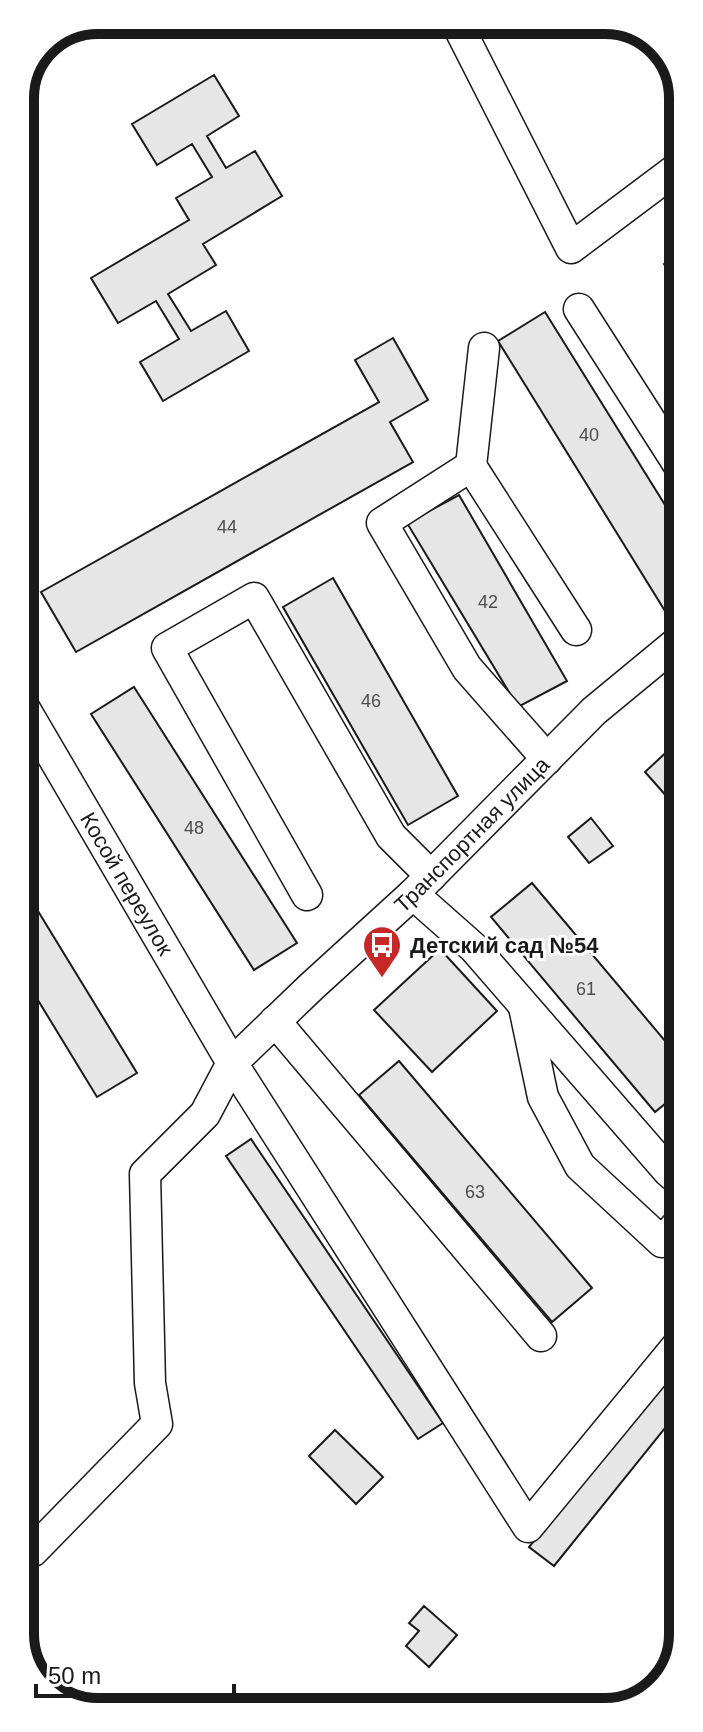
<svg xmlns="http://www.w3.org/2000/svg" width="703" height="1732" viewBox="0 0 703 1732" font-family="Helvetica,sans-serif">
<rect width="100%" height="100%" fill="#fff"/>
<path fill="#e6e6e6" stroke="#1a1a1a" stroke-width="2" d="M 214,75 L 239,116 L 207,136 L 226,168 L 255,151 L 282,196 L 203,244 L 216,265 L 168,294 L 191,331 L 226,311 L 249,351 L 163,401 L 140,362 L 179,339 L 156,301 L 118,323 L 91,278 L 189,220 L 176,198 L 212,177 L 192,144 L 157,165 L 132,124 Z
M 679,250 L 680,283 L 664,264 Z
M 545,312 L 680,529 L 680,612 L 670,619 L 498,341 Z
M 393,338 L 428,400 L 390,422 L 413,462 L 76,652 L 41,592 L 379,402 L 355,360 Z
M 459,495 L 567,681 L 518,707 L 407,523 Z
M 333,578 L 458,796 L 408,825 L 283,607 Z
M 134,687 L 297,943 L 254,970 L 91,714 Z
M 673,746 L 681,755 L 681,789 L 669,799 L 645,772 Z
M 591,818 L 613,846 L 589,863 L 568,837 Z
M 532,883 L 682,1061 L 682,1090 L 655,1112 L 491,917 Z
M 30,898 L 137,1073 L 97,1097 L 22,974 L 22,903 Z
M 440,949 L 497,1011 L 432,1072 L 374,1010 Z
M 399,1061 L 592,1288 L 552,1322 L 359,1095 Z
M 251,1139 L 443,1423 L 418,1439 L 226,1156 Z
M 682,1358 L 682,1407 L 554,1566 L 529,1547 Z
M 335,1430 L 383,1477 L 356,1504 L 309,1456 Z
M 424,1606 L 457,1635 L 429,1667 L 406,1646 L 419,1631 L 409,1623 Z"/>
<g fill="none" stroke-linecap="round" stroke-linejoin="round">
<g stroke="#1a1a1a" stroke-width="33">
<g id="minor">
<path d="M 455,20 L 571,248 L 679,167"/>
<path d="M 579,309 L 680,467"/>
<path d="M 471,466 L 484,348"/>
<path id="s1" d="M 22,704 L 232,1063 L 528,1527 L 682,1340"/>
<path d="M 547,759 L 467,668 L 382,523 L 471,466 L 576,630"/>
<path d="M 413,894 L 474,948 L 668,1171 L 682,1183"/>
<path d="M 307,895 L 167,648 L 254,598 L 391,836 L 431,876"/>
<path d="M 524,1007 L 543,1097 L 580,1166 L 662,1242 L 682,1219"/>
<path d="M 275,1021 L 541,1336"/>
<path id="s2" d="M 33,1551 L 157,1424 L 150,1383 L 145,1174 L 205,1114 L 232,1063 L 311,987 L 413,894 L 594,711 L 680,640"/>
</g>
</g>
<use href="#minor" stroke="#fff" stroke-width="30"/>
</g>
<defs>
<g id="bus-pin" transform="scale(2)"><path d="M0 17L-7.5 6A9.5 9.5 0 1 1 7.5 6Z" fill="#c62828" stroke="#fff"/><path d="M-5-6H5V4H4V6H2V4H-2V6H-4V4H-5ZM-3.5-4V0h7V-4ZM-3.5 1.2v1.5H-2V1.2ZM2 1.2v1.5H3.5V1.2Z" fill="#fff"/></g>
</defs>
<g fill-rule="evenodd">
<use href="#bus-pin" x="382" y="945"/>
</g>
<g text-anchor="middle" stroke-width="6" stroke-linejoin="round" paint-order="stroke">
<g font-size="18" fill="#4d4d4d">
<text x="589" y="441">40</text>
<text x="227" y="533">44</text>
<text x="488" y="608">42</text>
<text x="371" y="707">46</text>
<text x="194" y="834">48</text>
<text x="586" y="995">61</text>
<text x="475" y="1198">63</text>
</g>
<g font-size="22" fill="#1a1a1a" stroke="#fff">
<text dy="8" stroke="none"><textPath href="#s2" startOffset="902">Транспортная улица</textPath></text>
<text dy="8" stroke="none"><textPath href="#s1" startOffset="208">Косой переулок</textPath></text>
</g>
<g font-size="22" font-weight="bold" fill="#1a1a1a" stroke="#fff" text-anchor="start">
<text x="410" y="953">Детский сад №54</text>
</g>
</g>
<path d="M0 0H703V1732H0ZM98 34H605A64 64 0 0 1 669 98V1634A64 64 0 0 1 605 1698H98A64 64 0 0 1 34 1634V98A64 64 0 0 1 98 34Z" fill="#fff" fill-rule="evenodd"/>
<path fill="none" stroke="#1a1a1a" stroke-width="10" d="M98 34H605A64 64 0 0 1 669 98V1634A64 64 0 0 1 605 1698H98A64 64 0 0 1 34 1634V98A64 64 0 0 1 98 34Z"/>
<path d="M36 1684v12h198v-12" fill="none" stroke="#1a1a1a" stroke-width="4"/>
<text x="48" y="1684" font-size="24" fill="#1a1a1a" stroke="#ffffff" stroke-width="6" paint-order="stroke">50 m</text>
</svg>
